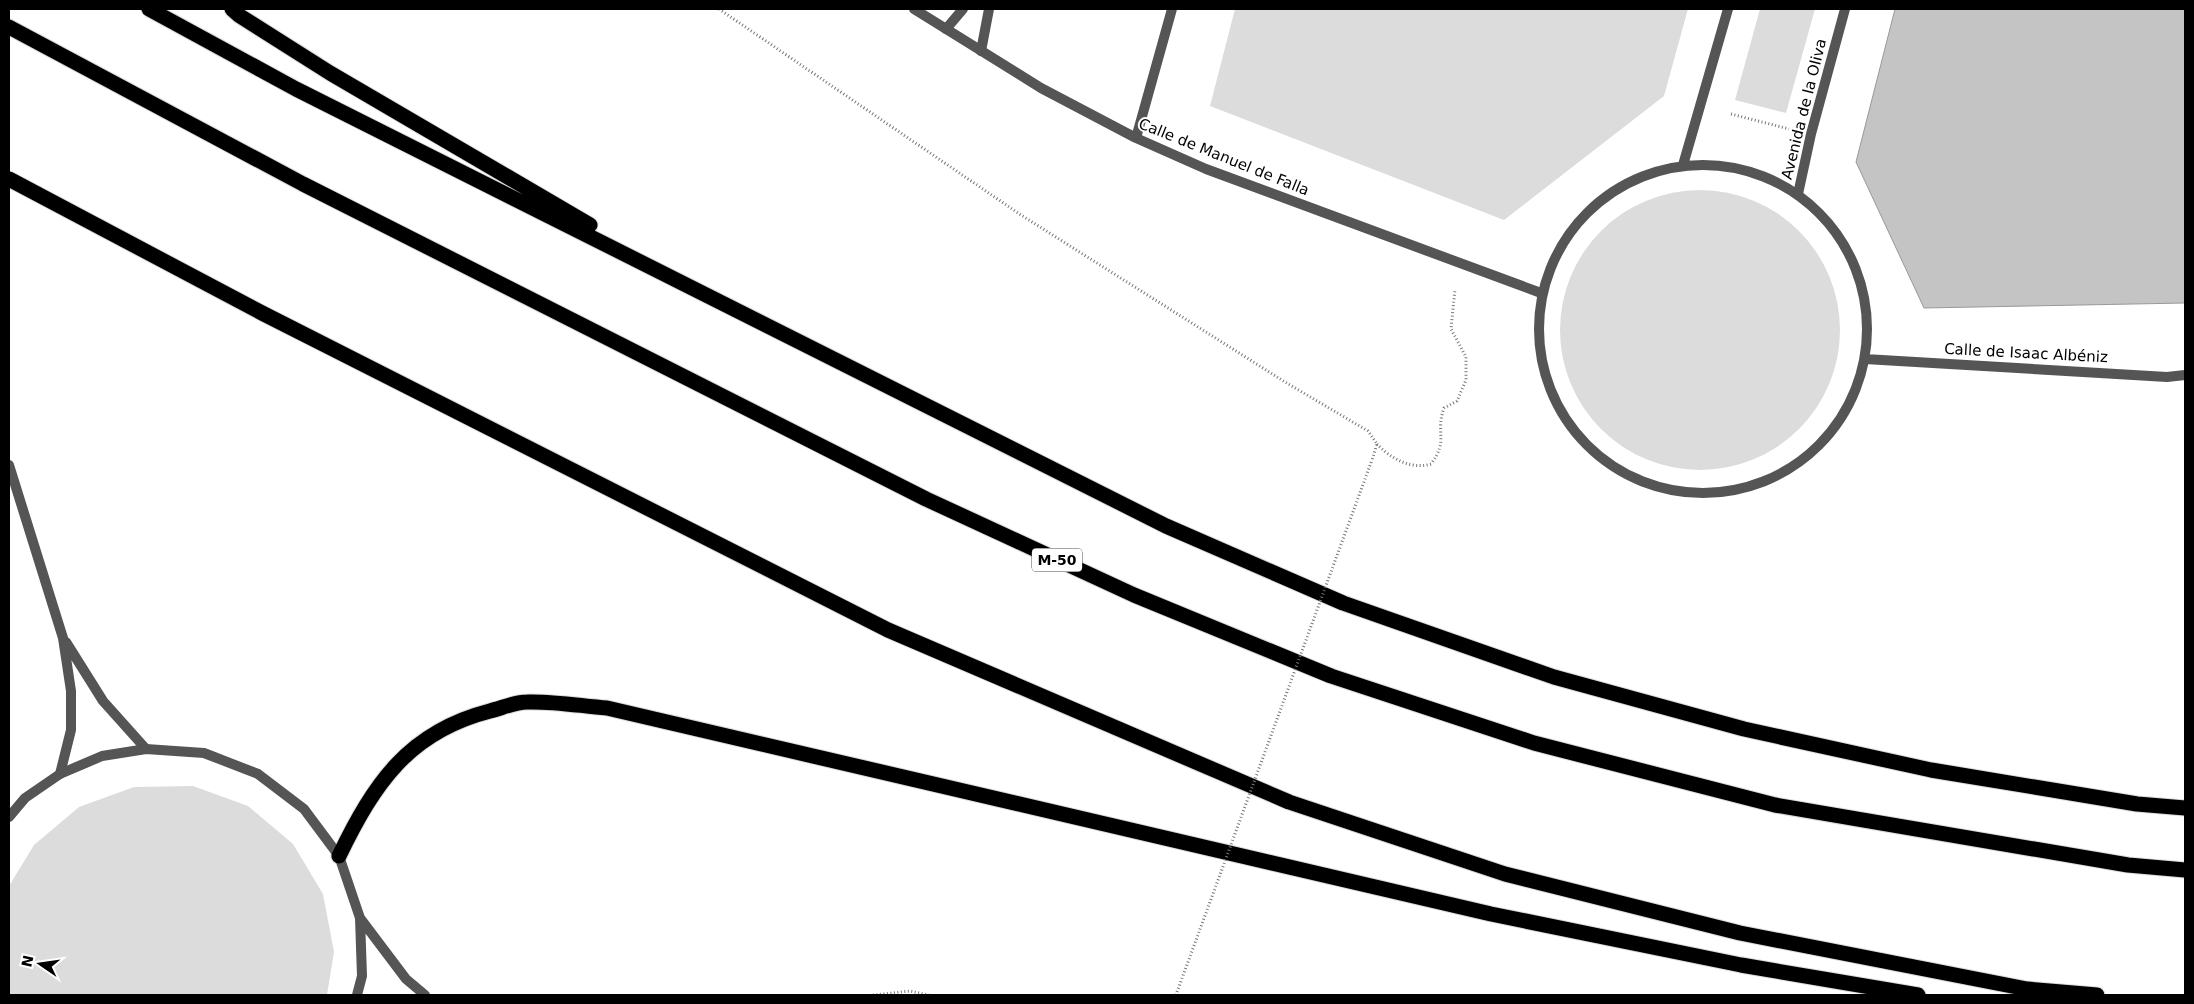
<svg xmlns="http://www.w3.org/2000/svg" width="2194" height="1004" viewBox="0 0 2194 1004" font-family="'DejaVu Sans',sans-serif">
<rect width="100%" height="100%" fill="#fff"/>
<path fill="#dcdcdc" d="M 1235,9 L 1688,9 L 1664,96 L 1504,220 L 1210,106 Z
M 1760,9 L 1815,9 L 1786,113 L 1735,100 Z
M1560 330a140 140 0 1 1 280 0a140 140 0 1 1-280 0Z
M 193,786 L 248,806 L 293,844 L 323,894 L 334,952 L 327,995 L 9,995 L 9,886 L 34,845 L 79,807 L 134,787 Z"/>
<path fill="#c4c4c4" stroke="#999" d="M 1895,9 L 2185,9 L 2185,303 L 1924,308 L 1856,162 Z"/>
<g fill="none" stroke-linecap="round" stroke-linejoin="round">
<g stroke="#dbdbdb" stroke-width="17">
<path id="motorway" d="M 149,9 L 296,89 L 1166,526 L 1343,603 L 1554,677 L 1744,729 L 1931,770 L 2137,804 L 2185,808
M 232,9 L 240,16 L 330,73 L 590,225
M 9,27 L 303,184 L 926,499 L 1134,595 L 1331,676 L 1534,743 L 1775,805 L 2128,865 L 2185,870
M 9,179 L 262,313 L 888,630 L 1289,802 L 1505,874 L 1740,933 L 2027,989 L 2097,995
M 339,856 C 374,784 408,732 490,711 C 502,708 515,702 527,702 C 553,701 581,706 607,708 L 1491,914 L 1741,965 L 1918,995"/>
</g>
<path stroke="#777" stroke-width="3" stroke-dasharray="1 2.5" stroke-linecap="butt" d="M 719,9 L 1021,215 L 1285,382 L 1368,431 L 1377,444 L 1372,460
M 1731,114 L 1789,129
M 1377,444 C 1390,458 1411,470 1431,464 C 1449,440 1435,433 1444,408 L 1457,401 L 1466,380 L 1466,357 L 1451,329 L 1455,289
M 873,995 L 910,991 L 929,995
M 1176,995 L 1177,992"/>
<path stroke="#555" stroke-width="10" d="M 946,29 L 963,9
M 981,51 L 989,9"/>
<path stroke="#555" stroke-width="10" d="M 914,9 L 1041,88 L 1136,138 L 1206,169 L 1541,293
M 1136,138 L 1172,9
M1539 329a164 164 0 1 1 328 0a164 164 0 1 1-328 0Z
M 1683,165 L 1728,9
M 1798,194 L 1811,134 L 1845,9
M 1865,359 L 2167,377 L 2185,375
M 9,465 L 63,638 L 71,691 L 71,730 L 60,774
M 66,642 L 103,701 L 146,749"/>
<path stroke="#555" stroke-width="10" d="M 9,817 L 25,798 L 60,774 L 102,756 L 146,749 L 204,753 L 258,774 L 304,809 L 339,856 L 360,918 L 362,976 L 357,995
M 360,918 L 406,979 L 425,995"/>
<use href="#motorway" stroke="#000" stroke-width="15"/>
<path stroke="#777" stroke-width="3" stroke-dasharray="1 2.5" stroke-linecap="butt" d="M 1177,992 L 1372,460"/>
</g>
<g text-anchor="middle" stroke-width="4" stroke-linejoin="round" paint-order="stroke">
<rect fill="#fff" stroke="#4c4c4c" stroke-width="1" x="1032" y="548.5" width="50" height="23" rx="4"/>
<g font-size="14" font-weight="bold" fill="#000">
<text x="1057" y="565">M-50</text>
</g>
<g font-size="15" fill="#000" stroke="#fff">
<text transform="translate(1804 109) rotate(-76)" y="5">Avenida de la Oliva</text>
<text transform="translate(1224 157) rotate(22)" y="5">Calle de Manuel de Falla</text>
<text transform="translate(2026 353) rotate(3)" y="5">Calle de Isaac Albéniz</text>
</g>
</g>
<rect width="2194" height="1004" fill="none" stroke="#000000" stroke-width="20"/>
<g transform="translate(40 964) rotate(283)" stroke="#ffffff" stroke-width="4" paint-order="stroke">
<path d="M0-4L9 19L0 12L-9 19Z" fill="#000000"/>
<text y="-8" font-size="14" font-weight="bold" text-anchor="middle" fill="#000000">N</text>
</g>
</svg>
